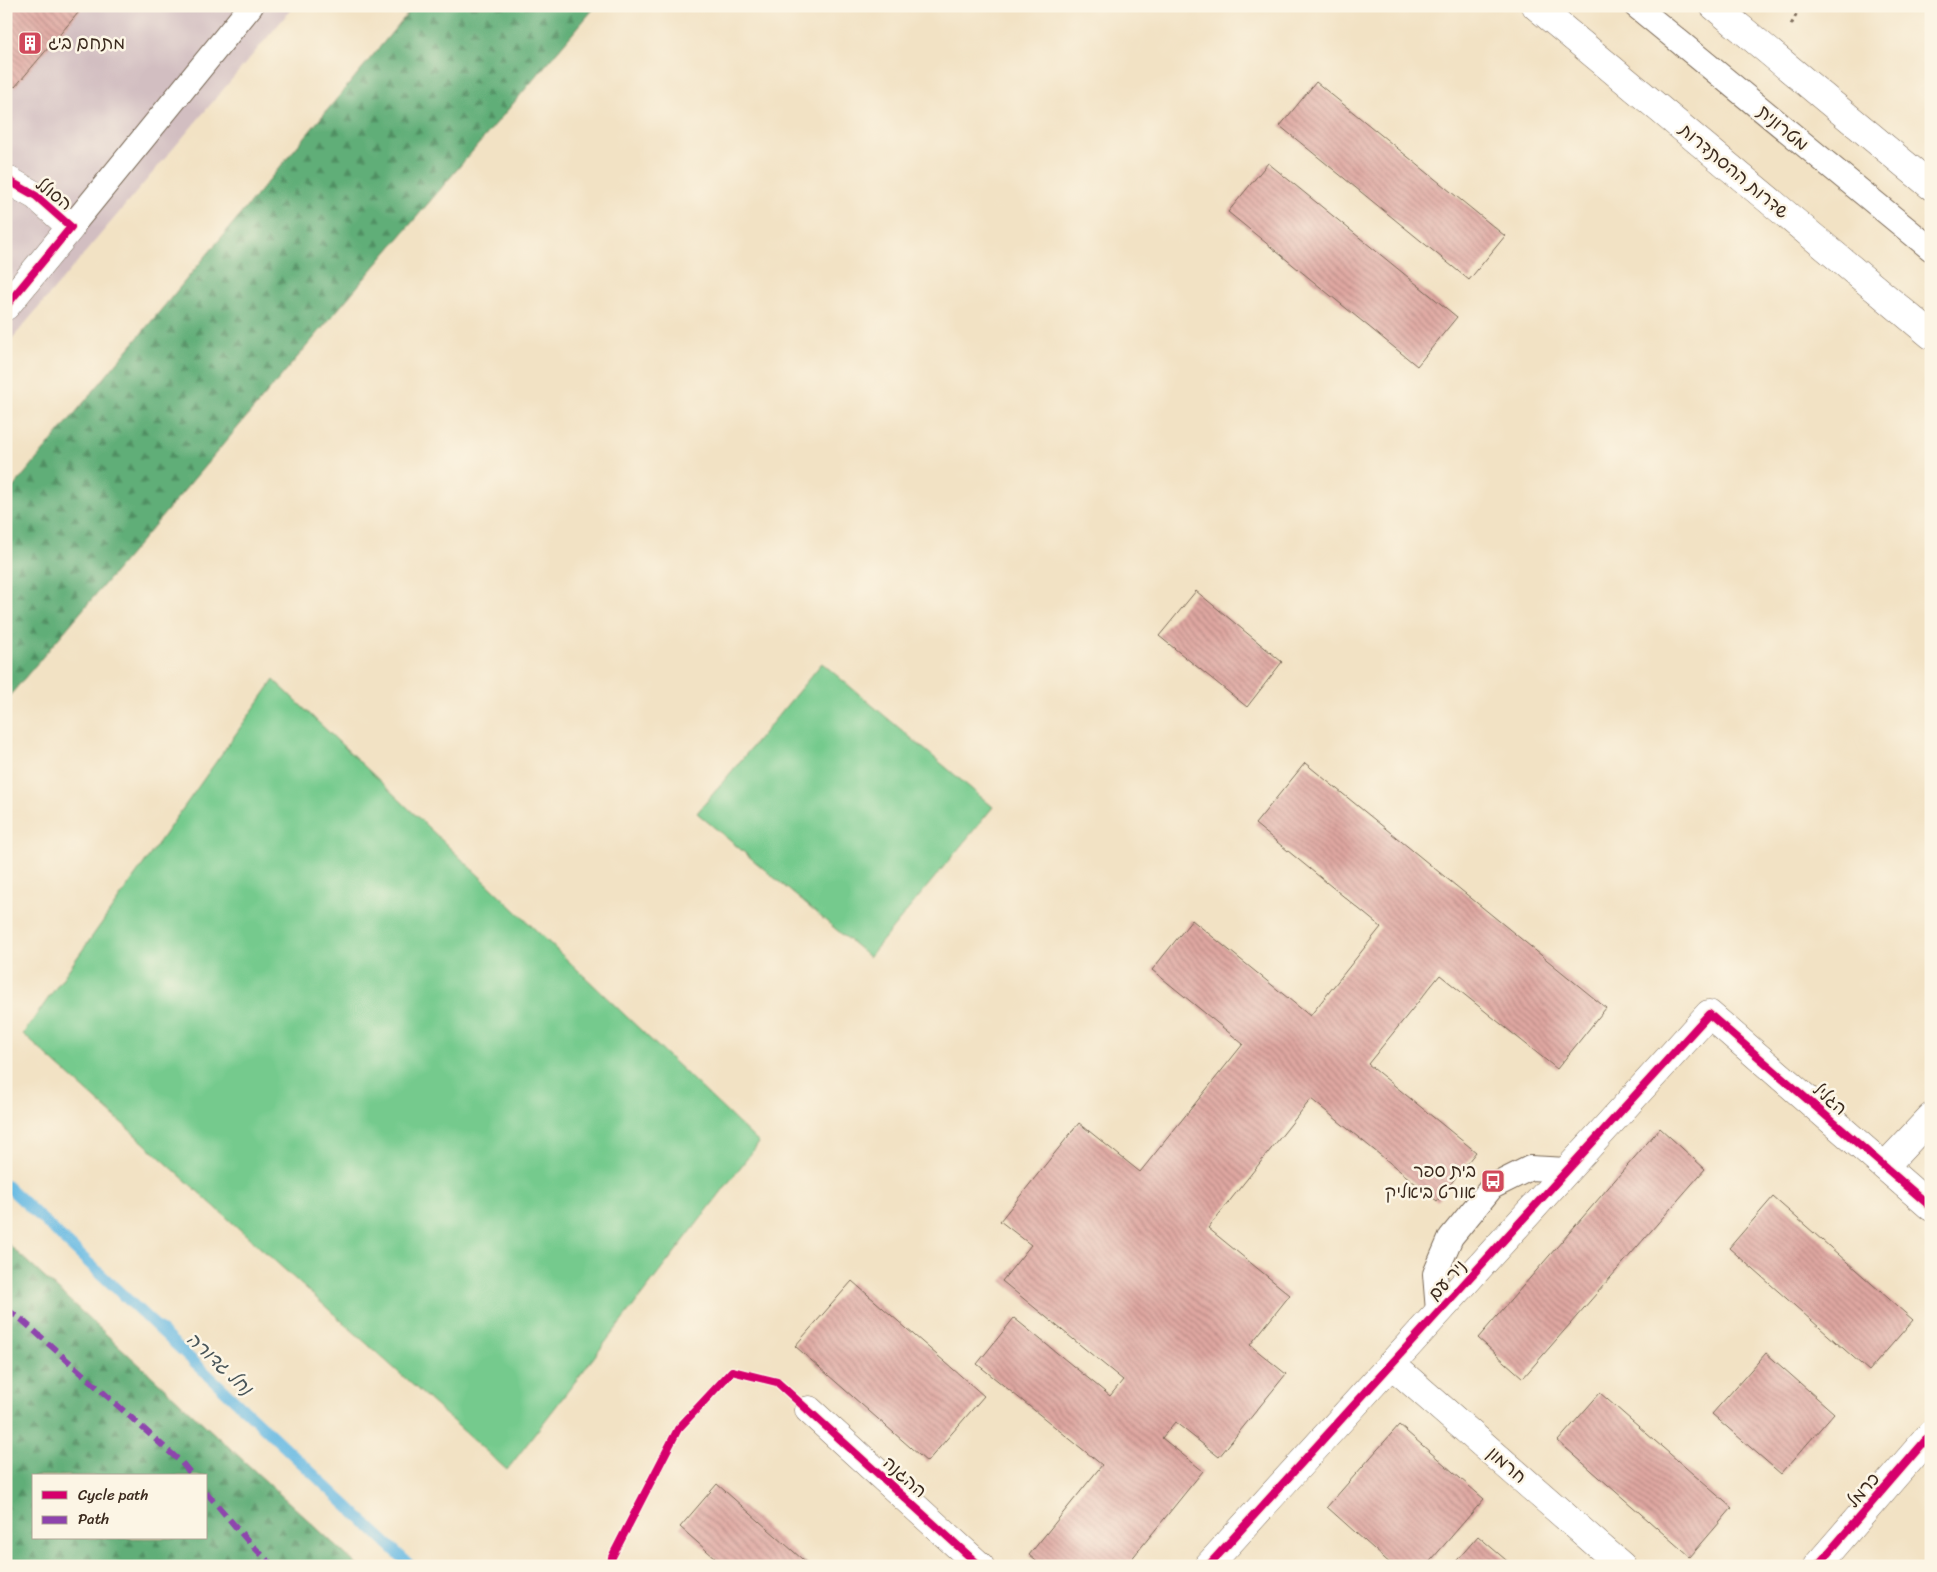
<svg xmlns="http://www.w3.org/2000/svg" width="1937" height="1572" viewBox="0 0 1937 1572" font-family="Sriracha,'Playpen Sans Hebrew',sans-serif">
<defs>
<pattern id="forest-firs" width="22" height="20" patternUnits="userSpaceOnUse" patternTransform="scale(1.25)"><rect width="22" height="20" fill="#60ae78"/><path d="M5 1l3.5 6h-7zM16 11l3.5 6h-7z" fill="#508e62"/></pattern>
<pattern id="building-back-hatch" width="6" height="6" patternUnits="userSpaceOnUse" patternTransform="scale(1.25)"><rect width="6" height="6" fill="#dfa7a1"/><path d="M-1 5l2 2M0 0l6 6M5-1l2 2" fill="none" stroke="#b68883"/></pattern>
</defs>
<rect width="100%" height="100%" fill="#fcf5e5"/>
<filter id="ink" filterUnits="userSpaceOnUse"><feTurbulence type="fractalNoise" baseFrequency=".02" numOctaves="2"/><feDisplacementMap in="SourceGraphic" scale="10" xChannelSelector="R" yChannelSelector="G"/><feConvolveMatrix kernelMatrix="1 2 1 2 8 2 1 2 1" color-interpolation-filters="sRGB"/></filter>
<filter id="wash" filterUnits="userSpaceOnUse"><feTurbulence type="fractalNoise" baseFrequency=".0096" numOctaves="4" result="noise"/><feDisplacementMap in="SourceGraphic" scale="20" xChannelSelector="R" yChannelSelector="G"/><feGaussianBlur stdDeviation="1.12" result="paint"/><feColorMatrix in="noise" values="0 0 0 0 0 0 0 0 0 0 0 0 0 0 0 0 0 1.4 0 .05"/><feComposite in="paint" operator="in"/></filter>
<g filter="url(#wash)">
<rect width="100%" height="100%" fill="#f2e2c4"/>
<path fill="#d2bec1" d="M 6,6 L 294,6 L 6,346 Z"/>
<path fill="url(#forest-firs)" stroke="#4e6c4b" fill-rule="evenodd" d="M 414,6 L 596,6 L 6,700 L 6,496 Z
M 6,1242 L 358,1566 L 6,1566 ZM 34,1476 L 206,1476 L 206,1538 L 34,1538 Z"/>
<path fill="#75ca8d" stroke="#587a56" d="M 822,663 L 993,807 L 869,957 L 697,813 Z
M 274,680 L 759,1143 L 507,1470 L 23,1034 Z"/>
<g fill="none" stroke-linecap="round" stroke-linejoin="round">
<path stroke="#67bae3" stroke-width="11" d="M 6,1185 L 411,1566"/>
</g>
<g id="blocks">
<path fill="url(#building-back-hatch)" d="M 6,6 L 84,6 L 15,87 L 6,79 Z
M 1316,82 L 1505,236 L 1469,280 L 1280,126 Z
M 1268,163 L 1457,317 L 1417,366 L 1228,212 Z
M 1196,591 L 1282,662 L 1247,707 L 1159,636 Z
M 1305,763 L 1606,1008 L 1557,1069 L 1440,975 L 1368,1064 L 1476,1152 L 1437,1201 L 1311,1099 L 1208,1228 L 1290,1295 L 1250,1345 L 1286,1374 L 1219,1457 L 1175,1422 L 1162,1438 L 1203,1471 L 1126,1566 L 1042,1566 L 1029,1555 L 1102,1465 L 977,1364 L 1014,1318 L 1110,1396 L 1123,1380 L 1002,1281 L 1031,1245 L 1000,1221 L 1079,1123 L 1140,1172 L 1243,1044 L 1152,970 L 1192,920 L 1310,1016 L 1381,927 L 1255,824 Z
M 1660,1128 L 1705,1169 L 1523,1378 L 1478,1338 Z
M 1773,1197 L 1913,1320 L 1869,1371 L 1729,1248 Z
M 852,1281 L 984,1396 L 927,1462 L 795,1346 Z
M 1766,1353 L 1834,1413 L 1781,1474 L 1712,1414 Z
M 1600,1393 L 1732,1508 L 1690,1557 L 1558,1441 Z
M 1399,1425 L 1484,1499 L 1426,1566 L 1393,1566 L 1327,1507 Z
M 717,1484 L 810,1566 L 724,1566 L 680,1527 Z
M 1478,1536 L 1513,1566 L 1452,1566 Z"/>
</g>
</g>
<g filter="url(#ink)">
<use href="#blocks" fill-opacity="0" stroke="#7b6a58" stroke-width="1"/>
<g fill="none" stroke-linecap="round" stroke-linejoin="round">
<g stroke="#7b6a58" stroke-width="26">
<path id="lane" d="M 1636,6 L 1931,249
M 71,227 L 251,6
M 1438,1311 L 1435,1274 L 1451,1237 L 1492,1187 L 1530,1168 L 1567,1170"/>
</g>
<g stroke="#7b6a58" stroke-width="29">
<path id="street" d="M 6,179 L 36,196 L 71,227 L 6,306
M 1885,1166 L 1931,1117
M 1391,1364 L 1622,1566
M 809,1410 L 980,1566
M 1208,1566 L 1709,1014 L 1931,1207
M 1817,1566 L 1931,1434"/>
</g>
<g stroke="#7b6a58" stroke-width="29">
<path id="highway" d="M 1536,6 L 1931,335
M 1714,6 L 1931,186"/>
</g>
<path stroke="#7b6a58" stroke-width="3" stroke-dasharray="4 4" stroke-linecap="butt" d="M 1791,25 L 1801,6"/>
<use href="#lane" stroke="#fff" stroke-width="24"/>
<use href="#street" stroke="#fff" stroke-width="28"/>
<use href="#highway" stroke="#fff" stroke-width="28"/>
<path stroke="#8e44ad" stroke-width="6" stroke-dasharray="12 6" stroke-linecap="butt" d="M 6,1309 L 22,1320 L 181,1462 L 193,1476
M 206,1492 L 248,1541 L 273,1566"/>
<g stroke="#fcf5e5" stroke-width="11">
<path id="cycleway" d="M 6,179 L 36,196 L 71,227 L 6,306
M 611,1566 L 612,1557 L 678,1429 L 732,1371 L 777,1382 L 980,1566
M 1208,1566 L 1709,1014 L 1931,1207
M 1817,1566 L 1931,1434"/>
</g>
<use href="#cycleway" stroke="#d6006c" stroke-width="8"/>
</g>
</g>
<defs>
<g id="building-square" transform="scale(1.25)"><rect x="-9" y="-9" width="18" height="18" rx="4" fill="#d1495b" stroke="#fcf5e5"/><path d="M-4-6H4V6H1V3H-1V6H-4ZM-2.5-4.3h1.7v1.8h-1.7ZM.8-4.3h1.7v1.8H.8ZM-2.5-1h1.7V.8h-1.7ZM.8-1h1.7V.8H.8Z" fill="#fff"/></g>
<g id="bus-square" transform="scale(1.25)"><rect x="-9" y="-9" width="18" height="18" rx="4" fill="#d1495b" stroke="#fcf5e5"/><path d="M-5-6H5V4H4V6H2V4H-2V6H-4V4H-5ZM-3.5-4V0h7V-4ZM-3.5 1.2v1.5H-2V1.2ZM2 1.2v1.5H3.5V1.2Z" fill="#fff"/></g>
</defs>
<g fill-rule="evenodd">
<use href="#building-square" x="30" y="43"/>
<use href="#bus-square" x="1493" y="1181"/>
</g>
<g text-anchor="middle" stroke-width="5" stroke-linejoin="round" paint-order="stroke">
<g font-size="18" fill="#3b2a1e" stroke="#fcf5e5" text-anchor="start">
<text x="48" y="49">מתחם ביג</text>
<text x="1476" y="1177" text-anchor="end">בית ספר<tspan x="1476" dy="21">אורט ביאליק</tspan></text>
</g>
<g font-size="18" fill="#3b2a1e" stroke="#fcf5e5">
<text transform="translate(1783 128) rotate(40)" y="6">מטרונית</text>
<text transform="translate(1734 171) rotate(40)" y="6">שדרות ההסתדרות</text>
<text transform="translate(54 194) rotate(38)" y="6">הסולל</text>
<text transform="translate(1830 1099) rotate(41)" y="6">הגליל</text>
<text transform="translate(1447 1280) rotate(-48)" y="6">ניר עם</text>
<text transform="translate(1507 1465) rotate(41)" y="6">חרמון</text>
<text transform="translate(905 1477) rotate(42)" y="6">ההגנה</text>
<text transform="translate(1863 1490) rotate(-49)" y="6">כרמל</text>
</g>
<g font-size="19" font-style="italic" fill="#485559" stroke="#fcf5e5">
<text transform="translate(220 1363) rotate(43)" y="7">נחל גדורה</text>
</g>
</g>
<rect width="1937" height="1572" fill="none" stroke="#fcf5e5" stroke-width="25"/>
<rect x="32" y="1474" width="175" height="65" fill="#fcf5e5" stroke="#afa495"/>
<rect x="42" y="1491" width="25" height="8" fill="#d6006c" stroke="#afa495"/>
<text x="78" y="1500" font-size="15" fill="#3b2a1e">Cycle path</text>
<rect x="42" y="1516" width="25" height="8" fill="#8e44ad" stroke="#afa495"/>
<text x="78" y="1524" font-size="15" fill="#3b2a1e">Path</text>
</svg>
